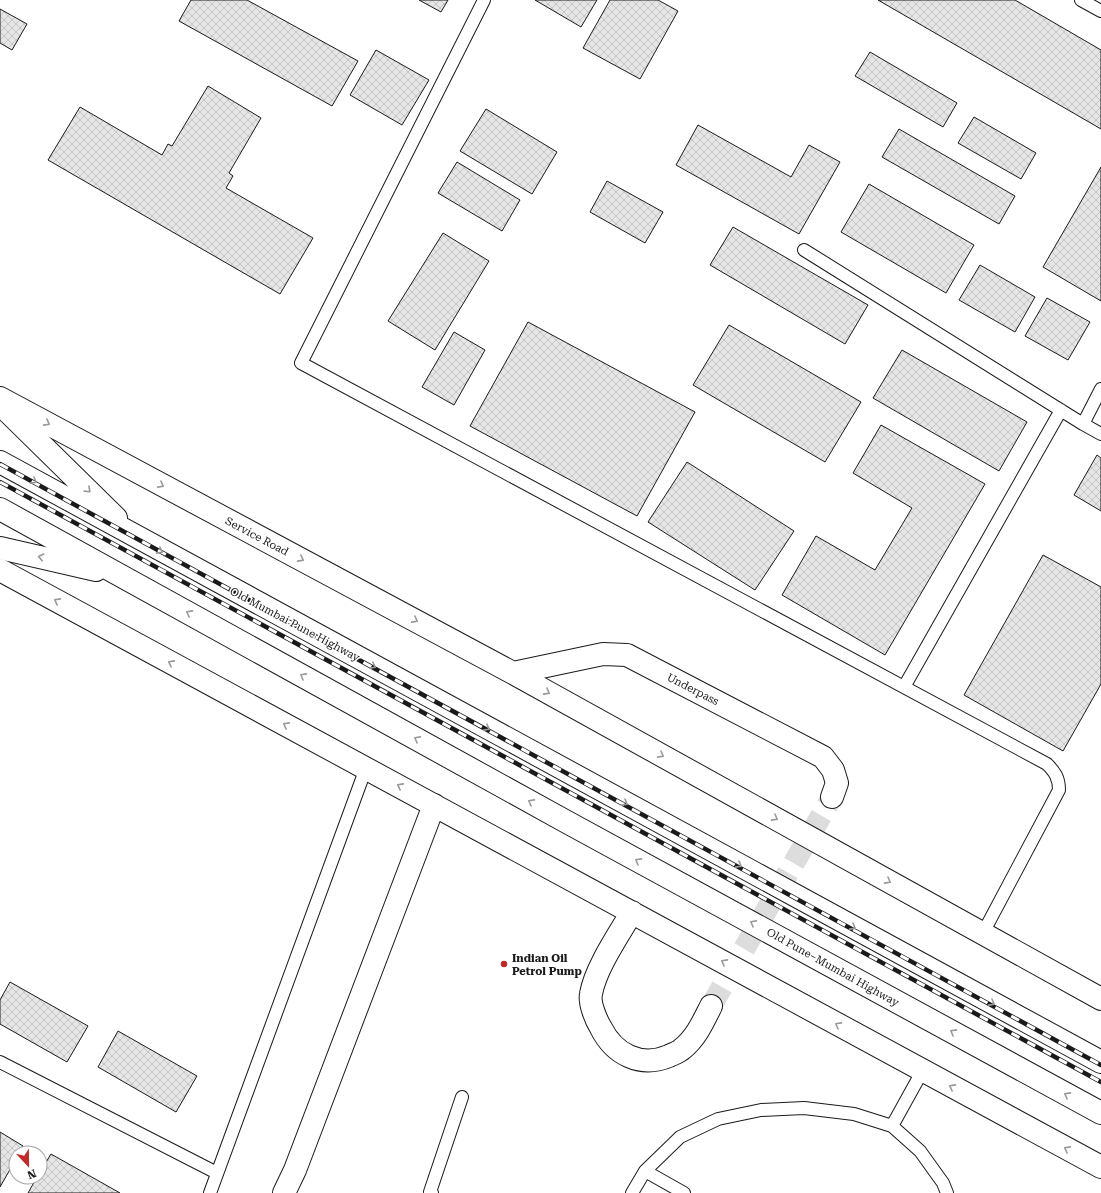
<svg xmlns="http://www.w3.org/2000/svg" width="1101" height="1193" viewBox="0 0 1101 1193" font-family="'Roboto Serif',serif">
<defs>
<pattern id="building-cross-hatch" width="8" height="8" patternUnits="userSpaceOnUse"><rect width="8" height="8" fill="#e6e6e6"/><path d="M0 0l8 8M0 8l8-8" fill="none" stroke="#c5c5c5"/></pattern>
</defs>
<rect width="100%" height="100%" fill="#fff"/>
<path fill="url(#building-cross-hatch)" stroke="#1a1a1a" d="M 191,0 L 247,0 L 358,61 L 332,106 L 179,21 Z
M 419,0 L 448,0 L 441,12 Z
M 535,0 L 597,0 L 581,27 Z
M 610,0 L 658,0 L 678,11 L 640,79 L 583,48 Z
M 878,0 L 1015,0 L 1101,50 L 1101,129 Z
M 0,9 L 27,24 L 12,50 L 0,43 Z
M 376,50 L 429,80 L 402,125 L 350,95 Z
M 870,52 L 957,103 L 943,127 L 855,76 Z
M 208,86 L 261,118 L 229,173 L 233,176 L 226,188 L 313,238 L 280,294 L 48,160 L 80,107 L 162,155 L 168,144 L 172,146 Z
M 486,109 L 557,152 L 532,194 L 460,151 Z
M 974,117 L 1036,153 L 1021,179 L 958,143 Z
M 698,125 L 791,177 L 809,145 L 840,162 L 799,234 L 676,165 Z
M 899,129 L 1015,196 L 999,224 L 882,157 Z
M 457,162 L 520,200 L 502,231 L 438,193 Z
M 1101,167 L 1101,301 L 1043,267 Z
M 607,181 L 663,212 L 645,243 L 590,212 Z
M 869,184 L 974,245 L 946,293 L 841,232 Z
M 733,227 L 868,305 L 845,344 L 710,265 Z
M 443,233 L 489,261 L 435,350 L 388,321 Z
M 980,265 L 1035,297 L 1015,332 L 959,300 Z
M 1047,298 L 1090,322 L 1068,360 L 1025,336 Z
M 528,322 L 695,412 L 637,516 L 470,426 Z
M 729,325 L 861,402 L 825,462 L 693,385 Z
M 454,332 L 485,350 L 454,405 L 422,387 Z
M 902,350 L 1027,422 L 999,471 L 873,398 Z
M 881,425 L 985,484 L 885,655 L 782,595 L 816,536 L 875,570 L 912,508 L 853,473 Z
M 1097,455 L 1101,458 L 1101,511 L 1074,495 Z
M 687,462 L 794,531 L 755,590 L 648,522 Z
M 1043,555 L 1101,587 L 1101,684 L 1063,751 L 964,695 Z
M 10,982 L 88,1026 L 67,1062 L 0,1024 L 0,1000 Z
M 118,1031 L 197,1076 L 176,1112 L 98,1067 Z
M 0,1132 L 23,1146 L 19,1153 L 16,1153 L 16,1159 L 0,1187 Z
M 51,1154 L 120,1193 L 28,1193 L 37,1177 L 40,1177 L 40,1172 Z"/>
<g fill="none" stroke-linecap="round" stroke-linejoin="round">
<path stroke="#ddd" stroke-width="22" stroke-dasharray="22 11" stroke-linecap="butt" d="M 711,1006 L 832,797"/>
<g stroke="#1a1a1a" stroke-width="14">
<path id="lane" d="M 484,0 L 301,363 L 1047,764 C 1055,772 1059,778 1059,790 L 983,933
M 1081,0 L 1101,11
M 804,250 L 1083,424
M 1101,389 L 1083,424 L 1101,434
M 904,687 L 1061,410
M 0,1062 L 217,1173
M 892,1126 L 923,1070
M 645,1171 L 684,1193
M 210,1193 L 366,768
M 432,1193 L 430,1192 L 462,1097
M 632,1193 L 645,1171 L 680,1137 L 718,1119 L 761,1110 L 804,1108 L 854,1114 L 892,1126 L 920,1151 L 943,1183 L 947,1193"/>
</g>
<g stroke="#1a1a1a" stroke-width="24">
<path id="secondary" d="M 284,1193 L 295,1170 L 434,805"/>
</g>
<g stroke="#1a1a1a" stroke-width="24">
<path id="primary" d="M 0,398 L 513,673 L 1101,999
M 0,570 L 1101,1167
M 513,673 L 603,654 L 627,655 L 823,757 L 833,770 L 837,783 L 832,797
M 632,912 C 619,934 595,969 591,994 C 589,1003 596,1020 601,1028 C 614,1054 640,1068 669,1056 C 673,1054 679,1052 682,1049 C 696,1038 703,1022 711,1006"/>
</g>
<g stroke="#1a1a1a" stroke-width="24">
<path id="highway" d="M 0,404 L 116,518
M 0,462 L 1101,1062
M 0,509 L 565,821 L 1101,1113
M 0,548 L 96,570"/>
</g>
<use href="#lane" stroke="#fff" stroke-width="12"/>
<use href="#secondary" stroke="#fff" stroke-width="22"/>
<use href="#primary" stroke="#fff" stroke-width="22"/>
<use href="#highway" stroke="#fff" stroke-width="22"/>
<g stroke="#1a1a1a" stroke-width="4.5">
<path id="rail" d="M 0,464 L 1101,1065
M 0,482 L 1101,1082"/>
</g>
<use href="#rail" stroke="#fff" stroke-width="3" stroke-dasharray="9" stroke-linecap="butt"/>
</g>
<defs><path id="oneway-chevron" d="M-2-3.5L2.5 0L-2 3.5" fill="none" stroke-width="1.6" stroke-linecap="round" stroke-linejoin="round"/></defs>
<g stroke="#989898">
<use href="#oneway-chevron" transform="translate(47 423) rotate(28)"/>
<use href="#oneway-chevron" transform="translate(34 481) rotate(29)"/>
<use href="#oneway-chevron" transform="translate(161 485) rotate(28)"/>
<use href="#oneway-chevron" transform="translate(88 490) rotate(44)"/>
<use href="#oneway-chevron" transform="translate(160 551) rotate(28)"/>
<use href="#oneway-chevron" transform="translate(41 557) rotate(-167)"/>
<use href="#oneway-chevron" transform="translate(301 559) rotate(28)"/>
<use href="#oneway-chevron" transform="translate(57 601) rotate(-152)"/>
<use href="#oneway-chevron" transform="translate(189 613) rotate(-151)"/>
<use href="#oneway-chevron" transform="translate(415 620) rotate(28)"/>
<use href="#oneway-chevron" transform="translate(171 663) rotate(-152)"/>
<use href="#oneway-chevron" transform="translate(373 666) rotate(28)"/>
<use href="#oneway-chevron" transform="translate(303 676) rotate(-151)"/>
<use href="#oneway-chevron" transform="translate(547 692) rotate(29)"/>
<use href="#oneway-chevron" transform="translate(286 725) rotate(-152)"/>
<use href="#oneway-chevron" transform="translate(487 728) rotate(28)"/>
<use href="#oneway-chevron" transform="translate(417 739) rotate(-151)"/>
<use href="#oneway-chevron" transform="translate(661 755) rotate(29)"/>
<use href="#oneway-chevron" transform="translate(400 786) rotate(-152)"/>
<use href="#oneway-chevron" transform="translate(531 802) rotate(-151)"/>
<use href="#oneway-chevron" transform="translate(625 803) rotate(29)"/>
<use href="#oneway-chevron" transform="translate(775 818) rotate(29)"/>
<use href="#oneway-chevron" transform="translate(638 861) rotate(-151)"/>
<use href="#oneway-chevron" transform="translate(739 865) rotate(29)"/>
<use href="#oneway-chevron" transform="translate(888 881) rotate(29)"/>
<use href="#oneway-chevron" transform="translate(753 923) rotate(-151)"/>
<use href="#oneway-chevron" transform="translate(853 927) rotate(29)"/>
<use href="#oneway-chevron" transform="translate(724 962) rotate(-151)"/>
<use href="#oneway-chevron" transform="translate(992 1003) rotate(29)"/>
<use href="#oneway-chevron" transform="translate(838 1025) rotate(-151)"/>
<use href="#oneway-chevron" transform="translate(953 1032) rotate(-151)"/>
<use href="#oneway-chevron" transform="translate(952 1087) rotate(-152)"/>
<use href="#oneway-chevron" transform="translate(1067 1095) rotate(-151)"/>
<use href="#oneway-chevron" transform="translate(1067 1149) rotate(-152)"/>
</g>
<circle fill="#c62828" stroke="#fff" stroke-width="1.5" cx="504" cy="964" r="4"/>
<g text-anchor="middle" stroke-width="3" stroke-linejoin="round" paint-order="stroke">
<g font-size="11" fill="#1a1a1a" stroke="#fff">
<text transform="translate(257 536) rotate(28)" y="4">Service Road</text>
<text transform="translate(295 624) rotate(28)" y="4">Old Mumbai Pune Highway</text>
<text transform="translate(693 689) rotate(27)" y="4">Underpass</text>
<text transform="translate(833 967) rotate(29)" y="4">Old Pune–Mumbai Highway</text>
</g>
<g font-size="11" font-weight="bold" fill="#1a1a1a" stroke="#fff" text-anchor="start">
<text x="512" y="962">Indian Oil<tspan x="512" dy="13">Petrol Pump</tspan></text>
</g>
</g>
<g transform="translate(28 1165) rotate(158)"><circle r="19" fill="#ffffff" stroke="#a3a3a3"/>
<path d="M0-3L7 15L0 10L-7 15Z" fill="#c62828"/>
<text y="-6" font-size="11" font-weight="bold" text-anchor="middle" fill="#1a1a1a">N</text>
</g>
</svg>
